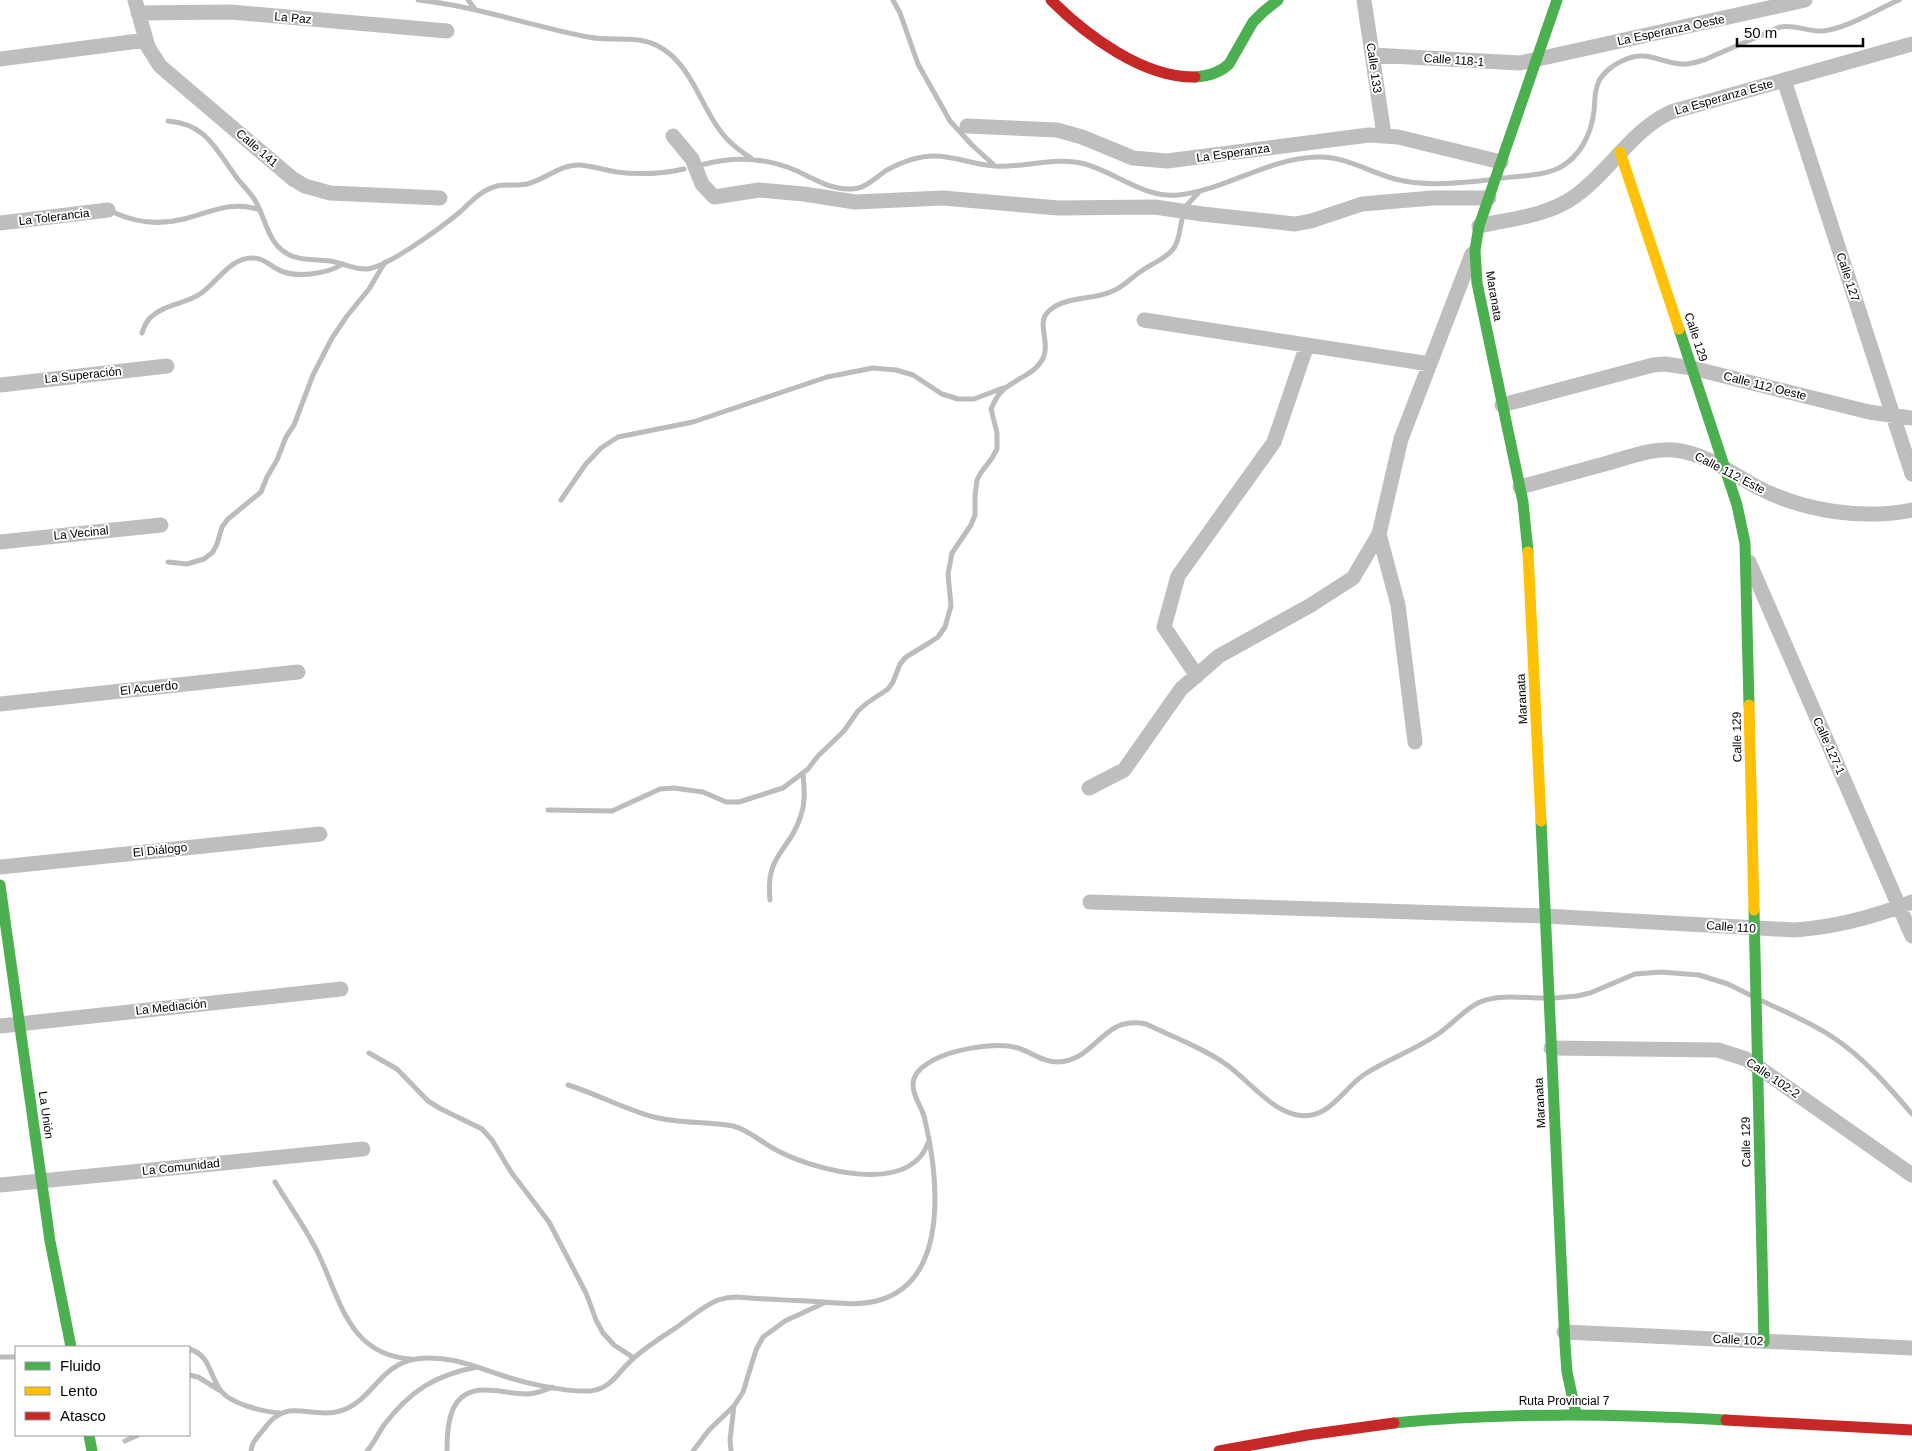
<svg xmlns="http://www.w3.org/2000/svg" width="1912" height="1451" viewBox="0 0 1912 1451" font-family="Arial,sans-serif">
<rect width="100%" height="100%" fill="#fff"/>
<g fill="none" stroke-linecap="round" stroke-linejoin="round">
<path stroke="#bcbcbc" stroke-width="5" d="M 418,0 C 476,6 531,26 588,37 C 607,41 628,37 644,41 C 655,43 663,48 671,55 C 697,78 704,115 728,140 C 735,147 743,153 751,158
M 468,0 L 475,9
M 893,0 L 900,13 L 918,64 L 950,121 L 972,145 L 994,165
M 168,121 C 207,124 216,150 237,178 C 243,186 251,193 256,202 C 265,218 268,242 286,253 C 298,261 316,259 330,261 C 343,263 354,270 367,269 C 388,267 443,226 460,212 C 471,202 481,190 497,186 C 506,184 517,186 527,184 C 545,180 560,164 580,165 C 592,166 604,170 617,172 C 640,175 661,174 684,169
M 701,165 C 734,156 765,157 797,171 C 814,179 831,190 851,189 C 865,189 876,177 887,170 C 900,163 918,156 934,156 C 955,156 974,165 995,166 C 1025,168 1055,156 1085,164 C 1117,173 1143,198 1178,195 C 1227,190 1269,157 1320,157 C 1347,157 1369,172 1395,179 C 1426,187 1457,183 1489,180
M 1502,178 C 1520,176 1542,176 1559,168 C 1580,157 1591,135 1594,111 C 1595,101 1594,91 1599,81 C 1603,73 1613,65 1622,61 C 1645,49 1659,62 1681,64 C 1689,65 1696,62 1704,60 L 1780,27 C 1795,24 1807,32 1822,31 C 1844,30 1878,9 1899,0
M 1186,206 L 1200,191
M 115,213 C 137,223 160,225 184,219 C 211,212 232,200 260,210
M 142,333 C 144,327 146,321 151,317 C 165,304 185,304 200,294 C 217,283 230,257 253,258 C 263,258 268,264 277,269 C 294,279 327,274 343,264
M 561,500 L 585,465 L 601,448 L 618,437 L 693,422 L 827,377 L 873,368 L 896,370 L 913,375 L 942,394 L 958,399 L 974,399 L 1003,388
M 168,562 L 187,564 L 204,559 L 213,552 L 217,544 L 222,527 L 228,519 L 261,492 L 267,477 L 277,460 L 286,437 L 294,425 L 313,375 L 332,338 L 347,316 L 369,289 L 385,262
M 548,810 L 612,811 L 660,789 L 674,788 L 703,792 L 726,802 L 739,802 L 783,788 L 808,769 L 818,756 L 844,731 L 858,711 L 867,703 L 888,689 L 893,682 L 900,664 L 906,657 L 929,643 L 938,637 L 945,627 L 951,606 L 948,574 L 952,553 L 971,525 L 975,515 L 975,496 L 977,480 L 980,474 L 992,458 L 997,449 L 997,433 L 991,409 C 994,402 997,395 1003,390 C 1016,378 1037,374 1044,356 C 1050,340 1035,322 1050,310 C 1062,299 1085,299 1101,295 C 1122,290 1126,281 1143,270 C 1154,262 1166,259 1174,248 C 1180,239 1180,226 1183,215
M 770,900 C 765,853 790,852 801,815 C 806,801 804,788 803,773
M 1554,998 L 1577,996 L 1590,993 L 1635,974 L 1661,972 L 1699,975 L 1728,984 L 1750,995
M 1762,1001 C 1786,1012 1812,1023 1834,1038 C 1864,1058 1889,1087 1912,1114
M 369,1053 L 397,1069 L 428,1101 L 441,1109 L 482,1129 L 492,1140 L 511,1172 L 549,1222 L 586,1293 L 596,1320 L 603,1333 L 614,1345 L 634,1358
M 568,1085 C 597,1094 624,1109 654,1117 C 680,1124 707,1121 733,1126 C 750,1130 764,1145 780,1152 C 816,1170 909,1196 928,1143
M 275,1182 C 289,1205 305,1227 317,1251 C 340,1297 347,1355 411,1359
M 189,1349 C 211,1355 209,1376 221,1391 C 231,1404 264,1412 280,1413
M 0,1357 L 16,1357
M 189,1375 L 198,1377 L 219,1390
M 125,1441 L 138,1435
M 251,1451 C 252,1441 258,1437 264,1429 C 286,1397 307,1418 336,1412 C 372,1405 377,1365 416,1359 C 447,1354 476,1367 504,1376 C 528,1384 565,1392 590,1391 C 612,1389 618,1371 634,1358 C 647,1346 662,1337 677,1327 C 690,1318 703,1306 718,1300 C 724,1298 730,1297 737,1297 C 760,1299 784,1300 808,1301 C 832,1302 857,1307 880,1300 C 950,1279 938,1176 925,1120 C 923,1108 913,1098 913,1085 C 913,1076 919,1069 927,1064 C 947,1050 995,1041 1018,1048 C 1031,1052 1042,1062 1057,1062 C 1097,1061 1102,1014 1146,1024 C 1173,1037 1203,1048 1227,1065 C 1248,1080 1272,1111 1297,1115 C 1329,1121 1342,1089 1365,1074 C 1388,1059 1415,1050 1438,1034 C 1453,1024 1463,1010 1480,1002 C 1499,994 1523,998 1543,998
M 367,1451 C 374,1443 378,1434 384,1425 C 410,1391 435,1375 477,1367
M 447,1451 C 447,1425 449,1390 484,1390 C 513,1390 523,1401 552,1387
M 693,1451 L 709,1430 L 734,1406 L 743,1392 L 756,1350 L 763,1337 L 785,1321 L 824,1303
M 731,1451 L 730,1440 L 734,1406"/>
<path stroke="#bebebe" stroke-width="15" d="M 135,0 L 148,47 L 160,66 L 293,179 L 305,186 L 330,193 L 440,198
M 1364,0 L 1384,135
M 138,13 L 231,12 L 447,31
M 1372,55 L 1520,63 L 1805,0
M 0,59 L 146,40
M 1784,80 L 1912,474
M 967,126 L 1057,130 L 1082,137 L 1133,158 L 1167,161 L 1369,135 L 1398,137 L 1501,162
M 673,136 L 692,159 L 702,184 L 714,197 L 759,190 L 804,194 L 855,202 L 943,198 L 1058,208 L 1155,207 L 1202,214 L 1295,224 L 1311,221 L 1362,204 L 1432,198 L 1489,198
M 0,223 L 108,210
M 1479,226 C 1510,219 1547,216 1574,197 C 1610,172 1630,131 1671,112 L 1912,44
M 1144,320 L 1430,364
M 0,385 L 167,366
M 1502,405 L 1653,365 L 1665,364 L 1692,368 L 1869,412 L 1912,418
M 1520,487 C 1549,479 1578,471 1608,463 C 1629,457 1652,448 1674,450 C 1705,453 1731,473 1757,487 C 1803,511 1861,520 1912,510
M 1379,534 L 1398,605 L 1415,742
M 0,542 L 161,525
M 1749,562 L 1912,936
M 1197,676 L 1164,627 L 1178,576 L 1274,442 L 1307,345
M 0,704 L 298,672
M 1089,788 L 1124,770 L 1181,689 L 1219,656 L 1311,605 L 1353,578 L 1379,534 L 1401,439 L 1472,254
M 0,867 L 320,834
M 1090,902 L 1545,916 L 1795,930 C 1836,927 1874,917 1912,902
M 0,1026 L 341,989
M 1551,1048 L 1718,1050 L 1746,1059 L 1758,1067 L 1912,1175
M 0,1185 L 363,1149
M 1564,1332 L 1912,1348"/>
<path stroke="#4caf50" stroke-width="11" d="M 1195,77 C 1208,76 1220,73 1229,64 L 1253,22 L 1263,12 L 1278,0
M 1679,329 L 1737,505 L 1745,543 L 1749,705
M 1528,552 L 1523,502 L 1477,283 L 1475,250 L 1479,226 L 1557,0
M 1541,821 L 1565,1345 L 1567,1372 L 1576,1414
M 0,885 L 50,1241 L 71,1347
M 1754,910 L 1764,1342
M 1394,1423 C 1505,1412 1615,1414 1726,1420
M 89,1435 L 92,1451"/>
<path stroke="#ffc107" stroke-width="11" d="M 1620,152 L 1679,329
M 1528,552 L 1541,821
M 1749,705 L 1754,910"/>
<path stroke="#c62828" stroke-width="11" d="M 1051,0 C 1086,35 1143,78 1195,77
M 1726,1420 L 1912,1430
M 1219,1451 L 1307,1435 L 1394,1423"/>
</g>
<g text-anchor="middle" stroke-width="4" stroke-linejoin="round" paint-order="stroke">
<g font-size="12" fill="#000" stroke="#fff">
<text transform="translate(293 18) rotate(5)" y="4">La Paz</text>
<text transform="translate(1671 30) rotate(-12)" y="4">La Esperanza Oeste</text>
<text transform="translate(1454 60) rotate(4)" y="4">Calle 118-1</text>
<text transform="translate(1374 68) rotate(82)" y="4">Calle 133</text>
<text transform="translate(1724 97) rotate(-16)" y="4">La Esperanza Este</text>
<text transform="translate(257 148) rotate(41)" y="4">Calle 141</text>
<text transform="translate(1233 153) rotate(-8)" y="4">La Esperanza</text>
<text transform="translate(54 217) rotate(-7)" y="4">La Tolerancia</text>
<text transform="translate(1848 277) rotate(72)" y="4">Calle 127</text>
<text transform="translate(1494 296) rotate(80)" y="4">Maranata</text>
<text transform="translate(1696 337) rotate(72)" y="4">Calle 129</text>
<text transform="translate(83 375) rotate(-6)" y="4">La Superación</text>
<text transform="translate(1765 386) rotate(14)" y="4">Calle 112 Oeste</text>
<text transform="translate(1730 473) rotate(27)" y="4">Calle 112 Este</text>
<text transform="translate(81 533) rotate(-6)" y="4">La Vecinal</text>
<text transform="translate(149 688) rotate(-6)" y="4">El Acuerdo</text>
<text transform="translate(1522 699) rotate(-93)" y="4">Maranata</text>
<text transform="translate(1737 737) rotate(-91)" y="4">Calle 129</text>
<text transform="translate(1829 746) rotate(66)" y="4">Calle 127-1</text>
<text transform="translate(160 850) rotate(-6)" y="4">El Diálogo</text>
<text transform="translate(1731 927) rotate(4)" y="4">Calle 110</text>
<text transform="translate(171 1007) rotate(-6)" y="4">La Mediación</text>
<text transform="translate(1773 1078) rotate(34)" y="4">Calle 102-2</text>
<text transform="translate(1540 1103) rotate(-93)" y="4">Maranata</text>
<text transform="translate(46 1115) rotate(82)" y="4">La Unión</text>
<text transform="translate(1746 1142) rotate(-91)" y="4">Calle 129</text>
<text transform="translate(181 1167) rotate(-6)" y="4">La Comunidad</text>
<text transform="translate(1738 1340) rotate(3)" y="4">Calle 102</text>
<text x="1564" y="1405">Ruta Provincial 7</text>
</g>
</g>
<rect x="15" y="1346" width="175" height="90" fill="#ffffff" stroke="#999999"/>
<rect x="25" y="1362" width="25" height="8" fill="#4caf50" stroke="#999999"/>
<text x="60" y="1371" font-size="15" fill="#000000">Fluido</text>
<rect x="25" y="1387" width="25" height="8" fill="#ffc107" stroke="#999999"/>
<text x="60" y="1396" font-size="15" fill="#000000">Lento</text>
<rect x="25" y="1412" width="25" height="8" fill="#c62828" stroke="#999999"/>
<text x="60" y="1421" font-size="15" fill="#000000">Atasco</text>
<path d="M1737 38v8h126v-8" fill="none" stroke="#000000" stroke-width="2.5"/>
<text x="1744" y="38" font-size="15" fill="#000000" stroke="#ffffff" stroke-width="4" paint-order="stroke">50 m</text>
</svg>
